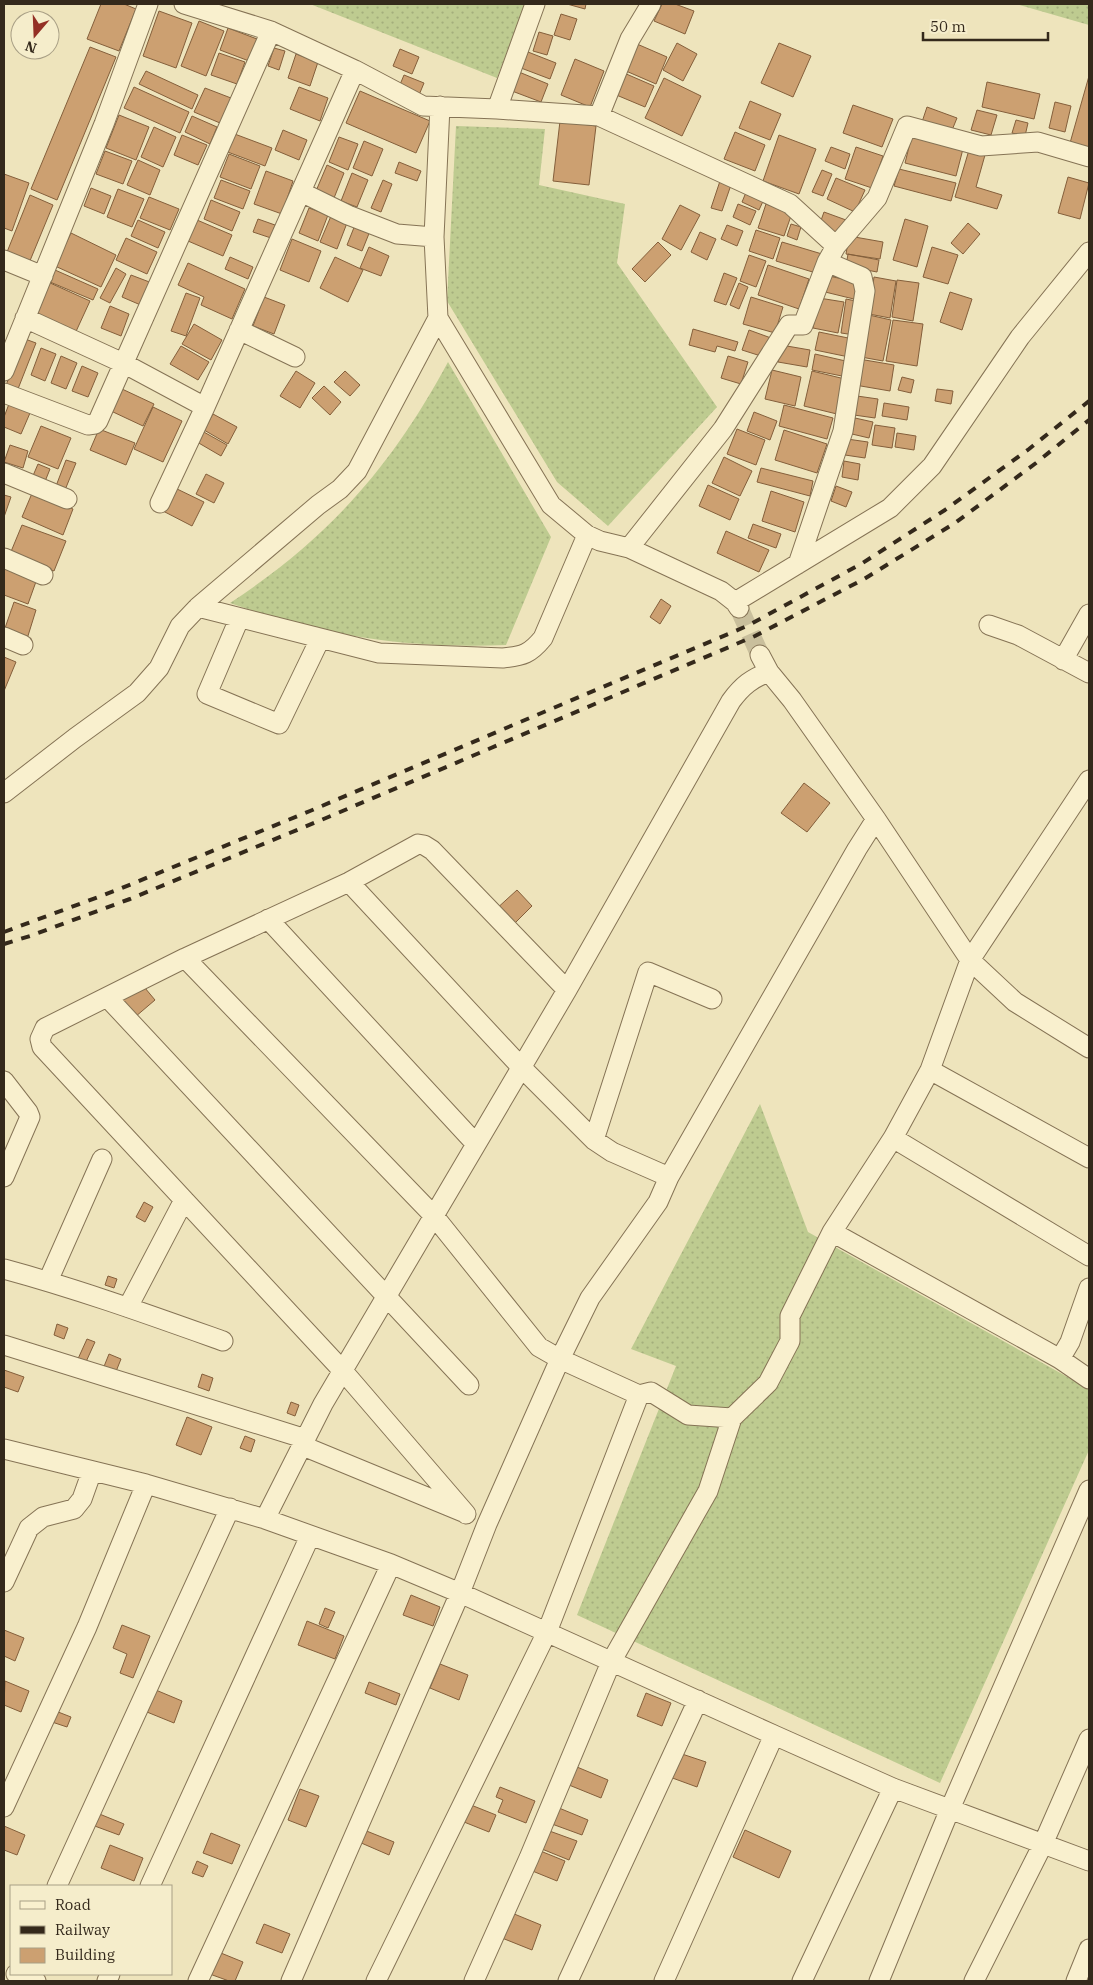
<svg xmlns="http://www.w3.org/2000/svg" width="1093" height="1985" viewBox="0 0 1093 1985" font-family="'IBM Plex Serif',serif">
<defs>
<pattern id="grass-dots" width="8" height="8" patternUnits="userSpaceOnUse" patternTransform="scale(1.25)"><rect width="8" height="8" fill="#becb90"/><path d="M2 2h.1M6 6h.1" fill="none" stroke="#a4ae7c" stroke-width="1.8" stroke-linecap="round"/></pattern>
</defs>
<rect width="100%" height="100%" fill="#eee4bc"/>
<path fill="url(#grass-dots)" d="M 310,4 L 525,4 L 497,78 Z
M 1016,4 L 1089,4 L 1089,25 Z
M 456,126 L 545,129 L 539,185 L 625,204 L 617,263 L 717,407 L 608,526 L 557,482 L 447,301 Z
M 448,362 L 551,537 L 506,645 C 406,649 325,636 230,603 C 329,538 392,466 448,362 Z
M 760,1104 L 808,1232 L 1089,1389 L 1089,1450 L 940,1783 L 577,1615 L 676,1366 L 631,1349 Z"/>
<path fill="#cca071" stroke="#845f3b" d="M 101,4 L 124,4 L 136,9 L 119,51 L 87,39 Z
M 567,4 L 586,4 L 585,9 Z
M 662,4 L 675,4 L 694,11 L 685,34 L 654,21 Z
M 159,11 L 192,23 L 176,68 L 143,56 Z
M 561,14 L 577,19 L 570,40 L 554,35 Z
M 199,21 L 224,31 L 206,76 L 181,66 Z
M 228,28 L 257,39 L 249,61 L 220,50 Z
M 539,32 L 553,36 L 547,55 L 533,51 Z
M 677,43 L 697,54 L 683,81 L 663,70 Z
M 779,43 L 811,56 L 793,97 L 761,83 Z
M 637,44 L 667,57 L 656,84 L 626,71 Z
M 90,47 L 116,57 L 57,200 L 31,189 Z
M 274,48 L 285,51 L 279,70 L 268,66 Z
M 400,49 L 419,57 L 412,74 L 393,66 Z
M 528,52 L 556,63 L 550,79 L 521,68 Z
M 219,53 L 245,62 L 237,84 L 211,75 Z
M 296,54 L 318,62 L 310,86 L 288,78 Z
M 575,59 L 604,71 L 590,107 L 561,95 Z
M 146,71 L 198,95 L 192,109 L 139,84 Z
M 519,72 L 548,84 L 541,102 L 512,91 Z
M 624,73 L 654,86 L 645,107 L 614,94 Z
M 404,75 L 424,83 L 419,95 L 399,87 Z
M 1089,76 L 1089,148 L 1070,143 Z
M 664,78 L 701,96 L 682,136 L 645,118 Z
M 987,82 L 1040,94 L 1034,119 L 982,107 Z
M 134,87 L 189,112 L 180,133 L 124,108 Z
M 299,87 L 328,98 L 320,121 L 290,109 Z
M 205,88 L 231,98 L 220,123 L 194,112 Z
M 360,91 L 430,121 L 416,153 L 346,123 Z
M 750,101 L 781,114 L 770,140 L 739,128 Z
M 1055,102 L 1071,106 L 1065,132 L 1049,128 Z
M 853,105 L 893,119 L 882,147 L 843,133 Z
M 927,107 L 957,118 L 950,135 L 921,125 Z
M 977,110 L 997,115 L 991,135 L 971,130 Z
M 119,115 L 149,127 L 136,160 L 106,148 Z
M 192,116 L 217,127 L 210,144 L 185,132 Z
M 1016,120 L 1028,123 L 1025,136 L 1012,133 Z
M 560,121 L 596,126 L 589,185 L 553,181 Z
M 154,127 L 176,137 L 163,167 L 141,157 Z
M 283,130 L 307,140 L 299,160 L 275,150 Z
M 913,131 L 964,145 L 956,176 L 905,163 Z
M 735,132 L 765,145 L 755,171 L 724,159 Z
M 232,133 L 272,148 L 265,166 L 225,151 Z
M 182,135 L 207,145 L 198,165 L 174,155 Z
M 779,135 L 816,149 L 799,194 L 763,181 Z
M 339,137 L 358,144 L 348,170 L 329,162 Z
M 364,141 L 383,149 L 372,176 L 353,168 Z
M 831,147 L 850,154 L 845,169 L 825,161 Z
M 856,147 L 883,156 L 872,188 L 845,179 Z
M 969,150 L 985,155 L 976,187 L 1002,195 L 997,209 L 955,197 Z
M 105,151 L 132,161 L 123,184 L 96,174 Z
M 229,154 L 260,166 L 251,189 L 220,177 Z
M 138,160 L 160,170 L 150,195 L 127,185 Z
M 399,162 L 421,171 L 417,181 L 395,173 Z
M 327,165 L 344,173 L 334,198 L 316,191 Z
M 899,169 L 956,183 L 951,201 L 894,186 Z
M 822,170 L 832,174 L 823,196 L 812,192 Z
M 266,171 L 293,181 L 282,214 L 254,204 Z
M 352,173 L 368,180 L 357,207 L 341,201 Z
M 4,174 L 29,183 L 12,231 L 4,228 Z
M 1068,177 L 1089,183 L 1080,219 L 1058,213 Z
M 721,178 L 732,182 L 722,211 L 711,208 Z
M 836,178 L 865,190 L 855,212 L 827,199 Z
M 221,180 L 250,191 L 243,209 L 214,198 Z
M 383,180 L 392,184 L 381,212 L 371,208 Z
M 91,188 L 111,196 L 104,214 L 84,206 Z
M 118,189 L 144,199 L 132,227 L 107,217 Z
M 747,190 L 765,197 L 759,210 L 742,202 Z
M 30,195 L 53,205 L 27,268 L 5,257 Z
M 149,197 L 179,209 L 170,230 L 140,218 Z
M 211,200 L 240,212 L 232,231 L 204,219 Z
M 738,204 L 756,211 L 750,225 L 733,217 Z
M 766,204 L 792,213 L 784,236 L 758,228 Z
M 680,205 L 700,215 L 681,250 L 662,239 Z
M 309,208 L 328,215 L 318,241 L 299,233 Z
M 824,212 L 846,220 L 841,234 L 819,226 Z
M 331,216 L 347,223 L 337,249 L 320,242 Z
M 258,219 L 275,225 L 271,238 L 253,232 Z
M 905,219 L 928,226 L 917,267 L 893,260 Z
M 138,220 L 165,232 L 158,248 L 131,236 Z
M 197,220 L 232,235 L 223,256 L 188,241 Z
M 968,223 L 980,234 L 963,254 L 951,243 Z
M 791,224 L 801,227 L 797,240 L 787,236 Z
M 355,225 L 370,231 L 362,251 L 347,245 Z
M 727,225 L 743,231 L 737,246 L 721,239 Z
M 756,230 L 780,238 L 773,259 L 749,251 Z
M 700,232 L 716,239 L 707,260 L 691,252 Z
M 71,233 L 116,255 L 101,287 L 55,266 Z
M 849,236 L 883,242 L 880,259 L 846,254 Z
M 126,238 L 157,252 L 147,274 L 116,260 Z
M 292,239 L 321,251 L 309,282 L 280,270 Z
M 658,242 L 671,255 L 645,282 L 632,269 Z
M 782,242 L 822,254 L 816,273 L 776,261 Z
M 369,247 L 389,256 L 381,276 L 360,268 Z
M 932,247 L 958,255 L 948,284 L 923,277 Z
M 848,254 L 879,260 L 877,272 L 846,266 Z
M 749,255 L 766,261 L 756,287 L 740,281 Z
M 230,257 L 253,267 L 248,279 L 225,269 Z
M 335,257 L 363,270 L 348,302 L 320,288 Z
M 188,263 L 245,289 L 232,319 L 201,305 L 204,297 L 178,285 Z
M 768,265 L 809,279 L 799,309 L 758,295 Z
M 116,268 L 126,274 L 110,303 L 100,298 Z
M 55,270 L 98,289 L 93,300 L 50,282 Z
M 724,273 L 737,278 L 726,305 L 714,301 Z
M 131,275 L 152,283 L 143,306 L 122,297 Z
M 824,275 L 862,283 L 858,300 L 821,291 Z
M 874,277 L 896,281 L 890,318 L 869,314 Z
M 897,280 L 919,283 L 913,321 L 892,317 Z
M 48,282 L 90,301 L 73,338 L 31,318 Z
M 739,283 L 748,287 L 739,309 L 730,305 Z
M 950,292 L 972,299 L 962,330 L 940,322 Z
M 186,293 L 200,298 L 186,336 L 171,331 Z
M 264,297 L 285,305 L 274,334 L 253,326 Z
M 751,297 L 783,307 L 775,333 L 743,324 Z
M 819,298 L 844,302 L 838,333 L 813,328 Z
M 846,299 L 861,302 L 855,335 L 841,333 Z
M 110,306 L 129,314 L 121,336 L 101,328 Z
M 869,315 L 891,320 L 883,361 L 861,357 Z
M 893,320 L 923,324 L 917,366 L 886,361 Z
M 194,324 L 222,340 L 211,360 L 182,344 Z
M 693,329 L 738,342 L 735,351 L 717,346 L 715,352 L 689,345 Z
M 749,330 L 771,338 L 764,357 L 742,350 Z
M 819,332 L 853,339 L 849,357 L 815,350 Z
M 25,339 L 36,343 L 16,394 L 4,390 Z
M 781,345 L 810,350 L 807,367 L 778,362 Z
M 181,346 L 209,362 L 198,380 L 170,364 Z
M 41,348 L 56,354 L 45,381 L 31,375 Z
M 815,354 L 850,362 L 847,377 L 812,370 Z
M 61,356 L 77,363 L 66,389 L 51,383 Z
M 728,356 L 748,362 L 741,384 L 721,378 Z
M 859,359 L 894,365 L 890,391 L 855,385 Z
M 82,366 L 98,373 L 88,397 L 72,391 Z
M 772,370 L 801,377 L 795,406 L 765,399 Z
M 296,371 L 315,383 L 300,408 L 280,396 Z
M 345,371 L 360,385 L 350,396 L 334,382 Z
M 812,371 L 849,380 L 841,415 L 804,406 Z
M 902,377 L 914,380 L 911,393 L 898,390 Z
M 324,386 L 341,402 L 330,415 L 312,398 Z
M 122,389 L 154,404 L 143,426 L 111,411 Z
M 937,389 L 953,391 L 951,404 L 935,401 Z
M 857,396 L 878,399 L 875,418 L 854,415 Z
M 884,403 L 909,407 L 907,420 L 882,416 Z
M 9,404 L 30,413 L 21,434 L 4,427 L 4,417 Z
M 784,405 L 833,418 L 827,439 L 779,426 Z
M 153,407 L 182,421 L 163,462 L 134,449 Z
M 754,412 L 777,421 L 770,440 L 747,431 Z
M 213,414 L 237,427 L 228,444 L 204,430 Z
M 855,418 L 873,422 L 869,438 L 852,434 Z
M 875,425 L 895,428 L 892,448 L 872,445 Z
M 41,426 L 71,438 L 58,469 L 28,457 Z
M 99,429 L 135,443 L 126,465 L 90,450 Z
M 737,429 L 765,440 L 756,465 L 727,454 Z
M 784,430 L 827,444 L 817,473 L 775,460 Z
M 202,431 L 227,445 L 221,456 L 197,442 Z
M 897,433 L 916,436 L 914,450 L 895,447 Z
M 847,439 L 868,442 L 865,458 L 845,455 Z
M 10,445 L 28,451 L 23,468 L 4,462 Z
M 724,457 L 752,471 L 740,496 L 712,483 Z
M 66,460 L 76,463 L 65,490 L 56,486 Z
M 844,461 L 860,464 L 858,480 L 842,477 Z
M 38,464 L 50,469 L 44,484 L 32,478 Z
M 761,468 L 813,481 L 810,496 L 757,482 Z
M 206,474 L 224,483 L 214,503 L 196,494 Z
M 708,485 L 739,499 L 730,520 L 699,506 Z
M 836,486 L 852,492 L 846,507 L 831,501 Z
M 175,488 L 204,502 L 192,526 L 163,511 Z
M 33,491 L 73,509 L 63,535 L 22,517 Z
M 771,491 L 804,502 L 795,532 L 762,521 Z
M 4,495 L 11,497 L 4,517 Z
M 753,524 L 781,534 L 776,548 L 748,538 Z
M 22,525 L 66,541 L 54,571 L 10,554 Z
M 726,531 L 769,550 L 759,572 L 717,553 Z
M 4,563 L 38,576 L 28,604 L 4,595 Z
M 661,599 L 671,606 L 660,624 L 650,617 Z
M 14,602 L 36,610 L 27,639 L 4,631 Z
M 4,657 L 16,662 L 4,691 Z
M 804,783 L 830,803 L 807,832 L 781,813 Z
M 517,890 L 532,906 L 510,928 L 494,911 Z
M 140,982 L 155,1000 L 135,1017 L 116,997 Z
M 144,1202 L 153,1207 L 145,1222 L 136,1217 Z
M 108,1276 L 117,1279 L 114,1288 L 105,1285 Z
M 57,1324 L 68,1328 L 64,1339 L 54,1335 Z
M 87,1339 L 95,1342 L 85,1364 L 77,1361 Z
M 109,1354 L 121,1359 L 115,1374 L 103,1369 Z
M 4,1370 L 24,1377 L 18,1392 L 4,1387 Z
M 202,1374 L 213,1378 L 209,1391 L 198,1387 Z
M 291,1402 L 299,1405 L 295,1416 L 287,1413 Z
M 187,1417 L 212,1427 L 201,1455 L 176,1445 Z
M 245,1436 L 255,1440 L 251,1452 L 240,1448 Z
M 411,1595 L 440,1607 L 433,1626 L 403,1615 Z
M 325,1608 L 335,1612 L 328,1628 L 319,1624 Z
M 307,1621 L 344,1636 L 335,1659 L 298,1645 Z
M 122,1625 L 150,1636 L 133,1678 L 120,1673 L 127,1654 L 113,1648 Z
M 4,1630 L 24,1638 L 15,1661 L 4,1656 Z
M 440,1664 L 468,1675 L 459,1700 L 430,1688 Z
M 5,1681 L 29,1691 L 21,1712 L 4,1705 Z
M 369,1682 L 400,1694 L 396,1705 L 365,1693 Z
M 151,1688 L 182,1701 L 174,1723 L 142,1710 Z
M 646,1693 L 671,1703 L 662,1726 L 637,1716 Z
M 53,1710 L 71,1717 L 67,1727 L 49,1721 Z
M 676,1752 L 706,1762 L 697,1787 L 667,1776 Z
M 577,1767 L 608,1780 L 601,1798 L 569,1785 Z
M 500,1787 L 535,1801 L 526,1823 L 498,1812 L 503,1800 L 496,1797 Z
M 300,1789 L 319,1796 L 306,1827 L 288,1820 Z
M 466,1803 L 496,1815 L 489,1832 L 459,1820 Z
M 559,1808 L 588,1820 L 582,1835 L 552,1824 Z
M 97,1813 L 124,1824 L 119,1835 L 92,1825 Z
M 4,1826 L 25,1835 L 17,1855 L 4,1850 Z
M 544,1829 L 577,1841 L 569,1860 L 537,1847 Z
M 364,1830 L 394,1842 L 389,1855 L 359,1842 Z
M 745,1830 L 791,1851 L 779,1878 L 733,1857 Z
M 211,1833 L 240,1845 L 232,1864 L 203,1853 Z
M 110,1845 L 143,1858 L 134,1881 L 101,1868 Z
M 538,1850 L 565,1861 L 557,1881 L 530,1870 Z
M 197,1861 L 208,1866 L 203,1877 L 192,1873 Z
M 507,1911 L 541,1925 L 532,1950 L 497,1936 Z
M 264,1924 L 290,1934 L 282,1953 L 256,1943 Z
M 216,1951 L 243,1962 L 235,1981 L 229,1981 L 207,1973 Z"/>
<g fill="none" stroke-linecap="round" stroke-linejoin="round">
<path stroke="#c9bf9c" stroke-width="19" stroke-dasharray="19 9" stroke-linecap="butt" d="M 739,608 L 760,655"/>
<g stroke="#857355" stroke-width="21">
<path id="minor" d="M 184,4 L 271,31 L 355,70 L 423,106 L 497,109 L 599,116 L 790,204 L 836,246 L 877,198 L 907,126 L 981,146 L 1038,142 L 1089,157
M 440,106 L 434,237 L 438,318 L 551,505 L 587,535 L 600,541 L 629,548 L 721,591 L 735,602 L 739,608
M 497,109 L 535,4
M 599,116 L 630,39 L 651,4
M 301,192 L 348,215 L 397,234 L 434,237
M 4,260 L 43,276
M 25,318 L 123,363 L 205,407
M 239,330 L 295,357
M 4,371 L 104,124 L 148,4
M 4,393 L 88,425 L 95,424 L 98,421 L 271,31
M 4,473 L 67,499
M 160,503 L 205,407 L 355,70
M 629,548 L 723,429 L 789,325 L 803,325 L 827,262 L 836,246
M 4,558 L 43,575
M 798,564 L 843,431 L 865,291 L 862,277 L 827,262
M 735,602 L 890,508 L 932,466 L 1020,337 L 1089,252
M 198,607 L 379,653 L 503,658 C 523,656 530,654 543,638 L 587,535
M 239,619 L 207,694 L 279,724 L 320,639
M 989,625 L 1018,635 L 1089,673
M 4,637 L 23,645
M 760,655 L 769,672 L 792,700 L 876,819 L 970,960 L 1015,1002 L 1089,1048
M 1063,660 L 1089,614
M 4,793 L 75,738 L 137,693 L 159,668 L 180,626 L 198,607 L 318,505 L 340,489 L 357,471 L 438,318
M 349,882 L 521,1067 L 594,1140 L 612,1152 L 669,1177
M 268,919 L 476,1144
M 185,958 L 434,1216 L 539,1347 L 560,1359 L 639,1395 L 651,1392 L 688,1415 L 732,1418
M 108,998 L 469,1385
M 930,1070 L 1089,1158
M 4,1081 L 28,1112 L 30,1117 L 4,1177
M 893,1138 L 1089,1256
M 594,1140 L 648,972 L 712,999
M 832,1232 L 1060,1359 L 1089,1379
M 4,1269 C 78,1289 150,1315 223,1341
M 48,1281 L 102,1159
M 128,1307 L 184,1200
M 4,1345 L 306,1439
M 1060,1359 L 1070,1342 L 1089,1288
M 303,1446 L 463,1512
M 4,1449 L 146,1484 L 265,1519
M 466,1514 L 343,1371 L 42,1047 L 40,1039 L 45,1028 L 185,958 L 349,882 L 418,844 L 424,845 L 432,850 L 567,990
M 4,1582 L 29,1528 L 43,1517 L 74,1509 L 82,1499 L 92,1471
M 774,1735 L 893,1788 L 1089,1861
M 4,1807 L 87,1627 L 146,1484
M 57,1886 L 230,1508
M 150,1886 L 310,1536
M 16,1974 L 36,1981
M 107,1981 L 110,1974
M 198,1981 L 391,1564
M 291,1981 L 460,1593 L 487,1524 L 560,1359 L 590,1298 L 658,1202 L 669,1177 L 857,849 L 876,819
M 376,1981 L 547,1632 L 639,1395
M 474,1981 L 529,1858 L 611,1662 L 708,1491 L 732,1418 L 768,1383 L 790,1341 L 790,1316 L 832,1232 L 893,1138 L 930,1070 L 970,960 L 1089,780
M 568,1981 L 698,1700
M 664,1981 L 774,1735 L 460,1593 L 391,1564 L 265,1519 L 323,1404 L 567,990 L 731,701 C 742,686 752,678 769,672
M 802,1981 L 893,1788
M 879,1981 L 950,1809 L 1089,1490
M 974,1981 L 1043,1844 L 1089,1739
M 1076,1981 L 1089,1949"/>
</g>
<use href="#minor" stroke="#f9f0ce" stroke-width="19"/>
<path stroke="#34291b" stroke-width="4" stroke-dasharray="9 9" stroke-linecap="butt" d="M 4,932 L 117,890 L 310,811 L 747,626 L 861,564 L 945,510 L 1029,449 L 1089,401
M 4,944 L 30,936 L 130,899 L 326,818 L 755,636 L 864,579 L 955,523 L 1036,463 L 1089,420"/>
</g>
<rect width="1093" height="1985" fill="none" stroke="#34291b" stroke-width="10"/>
<rect x="10" y="1885" width="162" height="90" fill="#f5edcb" stroke="#a89f85"/>
<rect x="20" y="1901" width="25" height="8" fill="#f9f0ce" stroke="#a89f85"/>
<text x="55" y="1910" font-size="15" fill="#34291b">Road</text>
<rect x="20" y="1926" width="25" height="8" fill="#34291b" stroke="#a89f85"/>
<text x="55" y="1935" font-size="15" fill="#34291b">Railway</text>
<rect x="20" y="1948" width="25" height="15" fill="#cca071" stroke="#a89f85"/>
<text x="55" y="1960" font-size="15" fill="#34291b">Building</text>
<g transform="translate(35 35) rotate(199)"><circle r="24" fill="#f5edcb" stroke="#a89f85"/>
<path d="M0-4L9 19L0 12L-9 19Z" fill="#943025"/>
<text y="-8" font-size="14" font-weight="bold" text-anchor="middle" fill="#34291b">N</text>
</g>
<path d="M923 32v8h125v-8" fill="none" stroke="#34291b" stroke-width="2.5"/>
<text x="930" y="32" font-size="15" fill="#34291b" stroke="#f5edcb" stroke-width="4" paint-order="stroke">50 m</text>
</svg>
